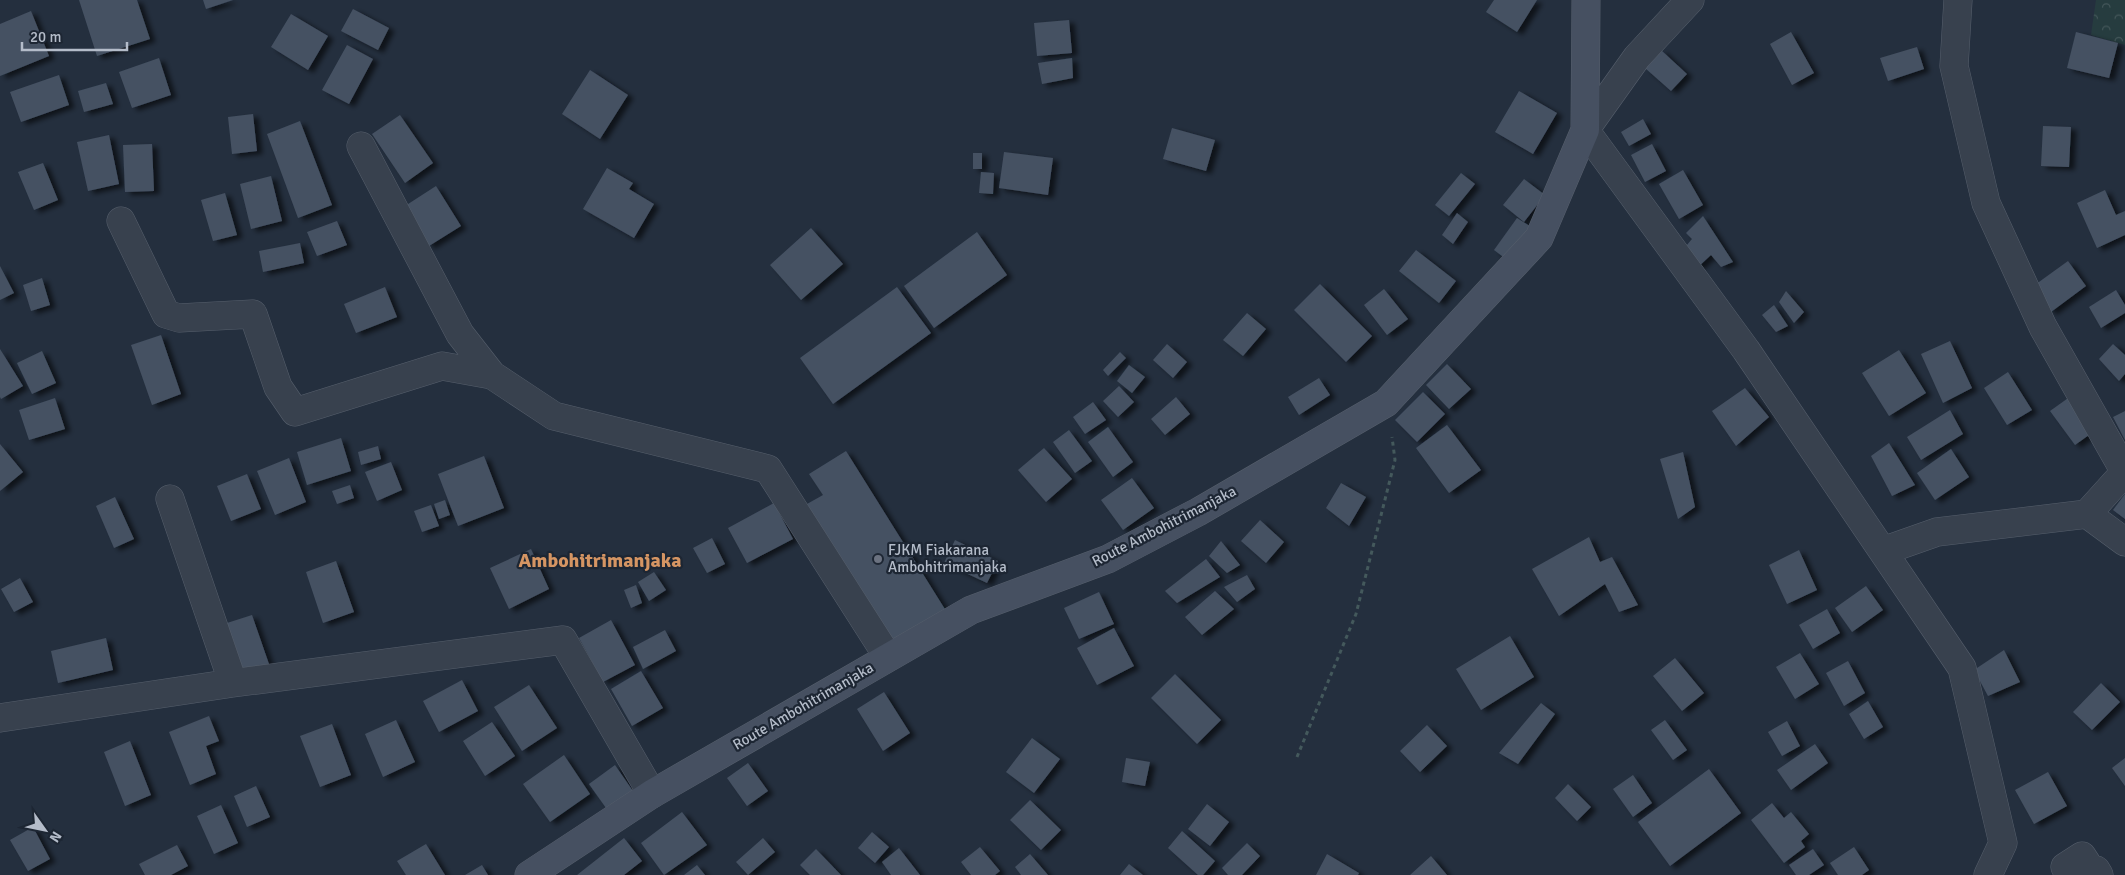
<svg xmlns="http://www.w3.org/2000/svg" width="2125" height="875" viewBox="0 0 2125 875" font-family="Signika,sans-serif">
<defs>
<pattern id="forest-crowns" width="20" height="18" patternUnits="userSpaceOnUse" patternTransform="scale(1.25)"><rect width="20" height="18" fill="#263c3f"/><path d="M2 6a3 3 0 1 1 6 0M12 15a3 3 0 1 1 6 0" fill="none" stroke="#435659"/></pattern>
<filter id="shadow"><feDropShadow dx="5.5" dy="3" stdDeviation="2.5" flood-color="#0009"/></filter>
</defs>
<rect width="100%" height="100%" fill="#242f3e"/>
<path fill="url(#forest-crowns)" d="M 2096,0 L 2125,0 L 2125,45 L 2091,35 Z"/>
<path fill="#455162" filter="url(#shadow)" d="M 79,0 L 137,0 L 150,39 L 97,56 Z
M 203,0 L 233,0 L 206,9 Z
M 1494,0 L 1537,0 L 1517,32 L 1486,12 Z
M 353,9 L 389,28 L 378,50 L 341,31 Z
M 31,11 L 49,56 L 0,76 L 0,24 Z
M 291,14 L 328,36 L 308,70 L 271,47 Z
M 1069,20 L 1072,53 L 1037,56 L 1034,23 Z
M 1791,32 L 1814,73 L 1792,85 L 1770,44 Z
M 2076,32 L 2118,43 L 2109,78 L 2067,68 Z
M 347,45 L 373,59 L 349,104 L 322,90 Z
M 1917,47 L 1924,69 L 1888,81 L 1880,58 Z
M 1661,50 L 1687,74 L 1671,91 L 1645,68 Z
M 159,58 L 171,95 L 132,108 L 119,72 Z
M 1072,58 L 1073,78 L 1042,84 L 1038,63 Z
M 590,70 L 628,95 L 600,139 L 562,114 Z
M 59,75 L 69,105 L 21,122 L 10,92 Z
M 106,83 L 113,104 L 84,112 L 78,91 Z
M 1519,91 L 1557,113 L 1533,154 L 1495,132 Z
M 253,114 L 257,151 L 232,154 L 228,117 Z
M 400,115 L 433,163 L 405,183 L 372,134 Z
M 1643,119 L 1651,134 L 1629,146 L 1621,132 Z
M 300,121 L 332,205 L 298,218 L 267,134 Z
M 2043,126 L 2071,127 L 2069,167 L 2041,166 Z
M 1172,128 L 1215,140 L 1206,171 L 1163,159 Z
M 109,135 L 119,184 L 88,191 L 77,142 Z
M 152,144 L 154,191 L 125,192 L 123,145 Z
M 1652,144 L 1666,171 L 1645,182 L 1631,155 Z
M 1004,152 L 1053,158 L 1048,195 L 999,188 Z
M 973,153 L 982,153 L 982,169 L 973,169 Z
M 43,163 L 58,200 L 34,210 L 18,172 Z
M 607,168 L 633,183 L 629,189 L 654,204 L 634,238 L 583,209 Z
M 1683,170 L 1703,205 L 1679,219 L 1659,184 Z
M 981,172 L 994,173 L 993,194 L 979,193 Z
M 1461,173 L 1475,184 L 1449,216 L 1435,205 Z
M 271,176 L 282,221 L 251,229 L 240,184 Z
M 1524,179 L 1545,195 L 1524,222 L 1503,205 Z
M 436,186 L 461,226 L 429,246 L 405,206 Z
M 2105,190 L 2116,215 L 2125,211 L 2125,235 L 2097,248 L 2077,203 Z
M 225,193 L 237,235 L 213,241 L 201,200 Z
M 1457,213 L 1468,222 L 1453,244 L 1442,235 Z
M 1703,216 L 1733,262 L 1721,267 L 1711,255 L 1697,268 L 1681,252 L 1692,239 L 1686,233 Z
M 1517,218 L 1533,228 L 1510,262 L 1494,250 Z
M 337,221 L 347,245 L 317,256 L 307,232 Z
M 811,228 L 843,264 L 801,300 L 770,265 Z
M 977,232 L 1007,275 L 934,328 L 904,286 Z
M 300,243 L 304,263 L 263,272 L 259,251 Z
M 1416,250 L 1456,281 L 1439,303 L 1399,271 Z
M 2068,261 L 2086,286 L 2051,312 L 2032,287 Z
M 0,266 L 14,293 L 0,300 Z
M 42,278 L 50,305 L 31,311 L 23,285 Z
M 1320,284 L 1372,336 L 1346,362 L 1294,310 Z
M 385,287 L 397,317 L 356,333 L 344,304 Z
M 897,287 L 931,333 L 833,404 L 800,358 Z
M 1384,289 L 1408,319 L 1387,335 L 1364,305 Z
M 2116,290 L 2125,305 L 2125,313 L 2101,328 L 2089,307 Z
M 1786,291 L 1804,312 L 1794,323 L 1779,302 Z
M 1774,305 L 1788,326 L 1776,332 L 1762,315 Z
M 1247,313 L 1266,329 L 1243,356 L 1223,340 Z
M 161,335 L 181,394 L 152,405 L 131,345 Z
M 1950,341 L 1972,388 L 1943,403 L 1921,354 Z
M 1167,344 L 1187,362 L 1173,378 L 1153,360 Z
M 2113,344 L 2125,355 L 2125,374 L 2119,381 L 2099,359 Z
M 0,349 L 23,386 L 1,399 L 0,397 Z
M 1899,350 L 1926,393 L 1889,416 L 1862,373 Z
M 42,351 L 56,383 L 32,394 L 17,363 Z
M 1120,352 L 1126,358 L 1108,376 L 1103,370 Z
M 1447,364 L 1471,389 L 1449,409 L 1426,385 Z
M 1129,365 L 1145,377 L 1132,393 L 1117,381 Z
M 2008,372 L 2032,410 L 2007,425 L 1984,388 Z
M 1319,378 L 1330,395 L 1299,415 L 1288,397 Z
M 1119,386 L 1134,402 L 1118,417 L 1103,401 Z
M 1745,388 L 1769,417 L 1736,446 L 1712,411 Z
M 1423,392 L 1445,414 L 1417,442 L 1395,420 Z
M 2071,396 L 2096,430 L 2075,445 L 2050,411 Z
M 1176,397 L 1190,414 L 1165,435 L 1151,419 Z
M 55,398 L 65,429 L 29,440 L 19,410 Z
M 1093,402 L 1106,420 L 1085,434 L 1073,417 Z
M 1950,410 L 1963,434 L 1921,460 L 1907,437 Z
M 2125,411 L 2125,440 L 2113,417 Z
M 1447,425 L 1481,470 L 1449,493 L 1416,448 Z
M 1108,427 L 1133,462 L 1113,477 L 1088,442 Z
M 1069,430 L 1092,461 L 1075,473 L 1053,442 Z
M 341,438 L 351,471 L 307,485 L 297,452 Z
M 1889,443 L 1915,485 L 1892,496 L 1871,456 Z
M 0,444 L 23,472 L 0,491 Z
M 378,446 L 381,459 L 361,465 L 358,452 Z
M 1044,448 L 1072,479 L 1046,502 L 1018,470 Z
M 1951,449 L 1969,477 L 1935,500 L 1917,473 Z
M 846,451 L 948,614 L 897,647 L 807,504 L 823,495 L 809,474 Z
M 1683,452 L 1695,507 L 1678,519 L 1660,459 Z
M 484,456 L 504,508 L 458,526 L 438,474 Z
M 289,458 L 306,502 L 275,515 L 257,471 Z
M 391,462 L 402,490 L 377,501 L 365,472 Z
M 247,474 L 261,509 L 231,521 L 217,486 Z
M 1132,478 L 1154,508 L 1123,530 L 1101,500 Z
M 1341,483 L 1366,497 L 1349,526 L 1326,508 Z
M 350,485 L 354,498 L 337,504 L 332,491 Z
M 2125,494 L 2125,519 L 2113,510 Z
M 115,497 L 134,539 L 114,548 L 96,506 Z
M 445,500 L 450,515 L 439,519 L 434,504 Z
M 774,503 L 793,539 L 747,563 L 728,528 Z
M 431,505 L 439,526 L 422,532 L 414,511 Z
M 1260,520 L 1284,542 L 1266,563 L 1241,541 Z
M 1589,537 L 1600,562 L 1612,557 L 1638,605 L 1619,612 L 1605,584 L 1559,616 L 1532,569 Z
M 712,538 L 725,564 L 707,573 L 693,548 Z
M 955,540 L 998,561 L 987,583 L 944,563 Z
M 1221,541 L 1240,565 L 1227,573 L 1209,556 Z
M 531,549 L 549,589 L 509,609 L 490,568 Z
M 1799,550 L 1817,590 L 1787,604 L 1769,565 Z
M 1206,559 L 1220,577 L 1177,603 L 1165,591 Z
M 336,561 L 354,612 L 323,623 L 306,572 Z
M 654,572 L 666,590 L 649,601 L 638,582 Z
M 1247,575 L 1255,589 L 1237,602 L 1224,587 Z
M 20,578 L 33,602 L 14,612 L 1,589 Z
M 636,585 L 642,603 L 631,608 L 624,590 Z
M 1866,586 L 1883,610 L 1852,632 L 1835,608 Z
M 1215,591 L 1234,609 L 1202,635 L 1185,617 Z
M 1099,592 L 1114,624 L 1079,639 L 1064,608 Z
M 1827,609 L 1840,633 L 1813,649 L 1799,625 Z
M 252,615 L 269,664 L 244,672 L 227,623 Z
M 611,620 L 635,665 L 603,682 L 579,638 Z
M 1114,628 L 1134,666 L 1097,685 L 1077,648 Z
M 665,630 L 676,651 L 643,669 L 633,647 Z
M 1510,636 L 1534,677 L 1481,710 L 1456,669 Z
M 106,638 L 113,670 L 58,683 L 51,651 Z
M 2004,650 L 2020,682 L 1988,696 L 1974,670 Z
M 1800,653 L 1819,684 L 1795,699 L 1776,667 Z
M 1675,658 L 1704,693 L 1682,711 L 1653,676 Z
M 1848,661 L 1865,693 L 1844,706 L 1826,673 Z
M 641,671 L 663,708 L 632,726 L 611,689 Z
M 1175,674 L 1221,720 L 1197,744 L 1151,698 Z
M 462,680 L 478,711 L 439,732 L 423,701 Z
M 2101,683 L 2120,702 L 2092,730 L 2073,712 Z
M 529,685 L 557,728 L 522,751 L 494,707 Z
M 884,692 L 910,733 L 883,751 L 857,709 Z
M 1868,701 L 1883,727 L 1864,739 L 1849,714 Z
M 1541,703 L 1555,714 L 1518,764 L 1499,753 Z
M 209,716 L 219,741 L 206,746 L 216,774 L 190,785 L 169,732 Z
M 396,720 L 415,762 L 383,777 L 365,734 Z
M 1665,720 L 1687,750 L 1673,760 L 1651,730 Z
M 1787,721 L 1800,746 L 1782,756 L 1768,732 Z
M 492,722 L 515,756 L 485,776 L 463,741 Z
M 332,724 L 351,775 L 320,787 L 300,736 Z
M 1427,725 L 1447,746 L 1420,772 L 1400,751 Z
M 1032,738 L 1060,759 L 1034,793 L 1006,772 Z
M 130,741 L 151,795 L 125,806 L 104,752 Z
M 1815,744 L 1828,763 L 1791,790 L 1777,770 Z
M 564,755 L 590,794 L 550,822 L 523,784 Z
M 1126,758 L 1150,762 L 1145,786 L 1122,782 Z
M 2125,758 L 2125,786 L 2112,768 Z
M 748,763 L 768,791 L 747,806 L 727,778 Z
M 615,765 L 633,791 L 606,808 L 589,784 Z
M 1709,769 L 1741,813 L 1670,866 L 1638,822 Z
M 2048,772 L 2067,806 L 2034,824 L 2015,790 Z
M 1633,775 L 1652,803 L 1633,817 L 1613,789 Z
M 1568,784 L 1591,807 L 1577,821 L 1555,798 Z
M 256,786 L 270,817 L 247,827 L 234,796 Z
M 1030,800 L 1061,830 L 1041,850 L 1010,820 Z
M 1772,803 L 1784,818 L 1791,812 L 1809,834 L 1801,841 L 1805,847 L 1784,863 L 1751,820 Z
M 1207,804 L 1229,822 L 1210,846 L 1188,829 Z
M 221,805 L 238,843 L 214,854 L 197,816 Z
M 682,812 L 707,845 L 664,875 L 641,843 Z
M 33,827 L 50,859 L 28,871 L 10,840 Z
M 1182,831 L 1215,861 L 1203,875 L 1198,875 L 1168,848 Z
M 872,832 L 889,847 L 875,863 L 858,848 Z
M 624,838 L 642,861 L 624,875 L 577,875 Z
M 763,838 L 775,852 L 748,875 L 736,862 Z
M 1247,843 L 1260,856 L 1242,875 L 1228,875 L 1222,868 Z
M 426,844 L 445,875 L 406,875 L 397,861 Z
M 177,845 L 188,866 L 171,875 L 145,875 L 139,864 Z
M 980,847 L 1000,871 L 995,875 L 971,875 L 961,862 Z
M 1854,847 L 1869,870 L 1862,875 L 1838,875 L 1830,863 Z
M 899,848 L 920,875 L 891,875 L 882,862 Z
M 816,849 L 841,875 L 810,875 L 800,865 Z
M 1813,849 L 1824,865 L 1809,875 L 1796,875 L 1789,865 Z
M 1030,854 L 1048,875 L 1021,875 L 1015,867 Z
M 1327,854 L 1359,873 L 1358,875 L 1316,875 Z
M 1431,856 L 1447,875 L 1410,875 Z
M 1129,864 L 1143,875 L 1120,875 Z
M 482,865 L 488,875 L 465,875 Z
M 697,865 L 705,875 L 684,875 Z"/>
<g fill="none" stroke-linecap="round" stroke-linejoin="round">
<g stroke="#565f6c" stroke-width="29">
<path id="street" d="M 1690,0 L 1637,57 L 1585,130 L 1746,350 L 1962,668 L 2003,843 L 1988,875
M 361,146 L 460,334 L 492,375 L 554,416 L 768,469 L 888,657
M 121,221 L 166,314 L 179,318 L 253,314 L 278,387 L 295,412 L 442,366 L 492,375
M 170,499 L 233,683
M 2087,514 L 2125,542
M 1883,551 L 1937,532 L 2087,514 L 2125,472 L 2043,327 L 1986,203 L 1954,66 L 1958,0
M 0,718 L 233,683 L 563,640 L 652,794
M 2070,875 L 2065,867 L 2082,856 L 2093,873 L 2096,870 L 2099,875"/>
</g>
<g stroke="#565f6c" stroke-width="29">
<path id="secondary" d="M 529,875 L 652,794 L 971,610 L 1108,559 L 1198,512 L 1386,403 L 1539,238 L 1585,130 L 1586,0"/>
</g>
<path stroke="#44595c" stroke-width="3" stroke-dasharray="4 4" stroke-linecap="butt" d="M 1297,757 L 1356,614 L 1395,460 L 1392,437"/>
<use href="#street" stroke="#38414e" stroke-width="28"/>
<use href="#secondary" stroke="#465061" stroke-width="28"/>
</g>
<circle fill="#6b7280" stroke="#1d2633" stroke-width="2" cx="878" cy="559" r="5"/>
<g text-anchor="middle" stroke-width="4.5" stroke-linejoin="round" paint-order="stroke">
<g font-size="15" fill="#b4bcc9" stroke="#1d2633">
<text transform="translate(1164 526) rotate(-27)" y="5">Route Ambohitrimanjaka</text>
<text transform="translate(803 706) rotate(-30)" y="5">Route Ambohitrimanjaka</text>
</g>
<g font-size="15" fill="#b4bcc9" stroke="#1d2633" text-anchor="start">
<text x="888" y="555">FJKM Fiakarana<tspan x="888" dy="17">Ambohitrimanjaka</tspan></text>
</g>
<g font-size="20" font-weight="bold" fill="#d59563" stroke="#1d2633">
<text x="600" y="567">Ambohitrimanjaka</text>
</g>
</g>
<g transform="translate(45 830) rotate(123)" stroke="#1d2633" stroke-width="4" paint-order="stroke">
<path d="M0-4L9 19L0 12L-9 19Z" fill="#b4bcc9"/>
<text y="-8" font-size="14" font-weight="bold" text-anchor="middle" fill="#b4bcc9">N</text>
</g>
<path d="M22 42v8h105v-8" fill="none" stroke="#b4bcc9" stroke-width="2.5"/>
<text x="30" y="42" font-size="15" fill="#b4bcc9" stroke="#1d2633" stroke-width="4" paint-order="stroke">20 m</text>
</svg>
